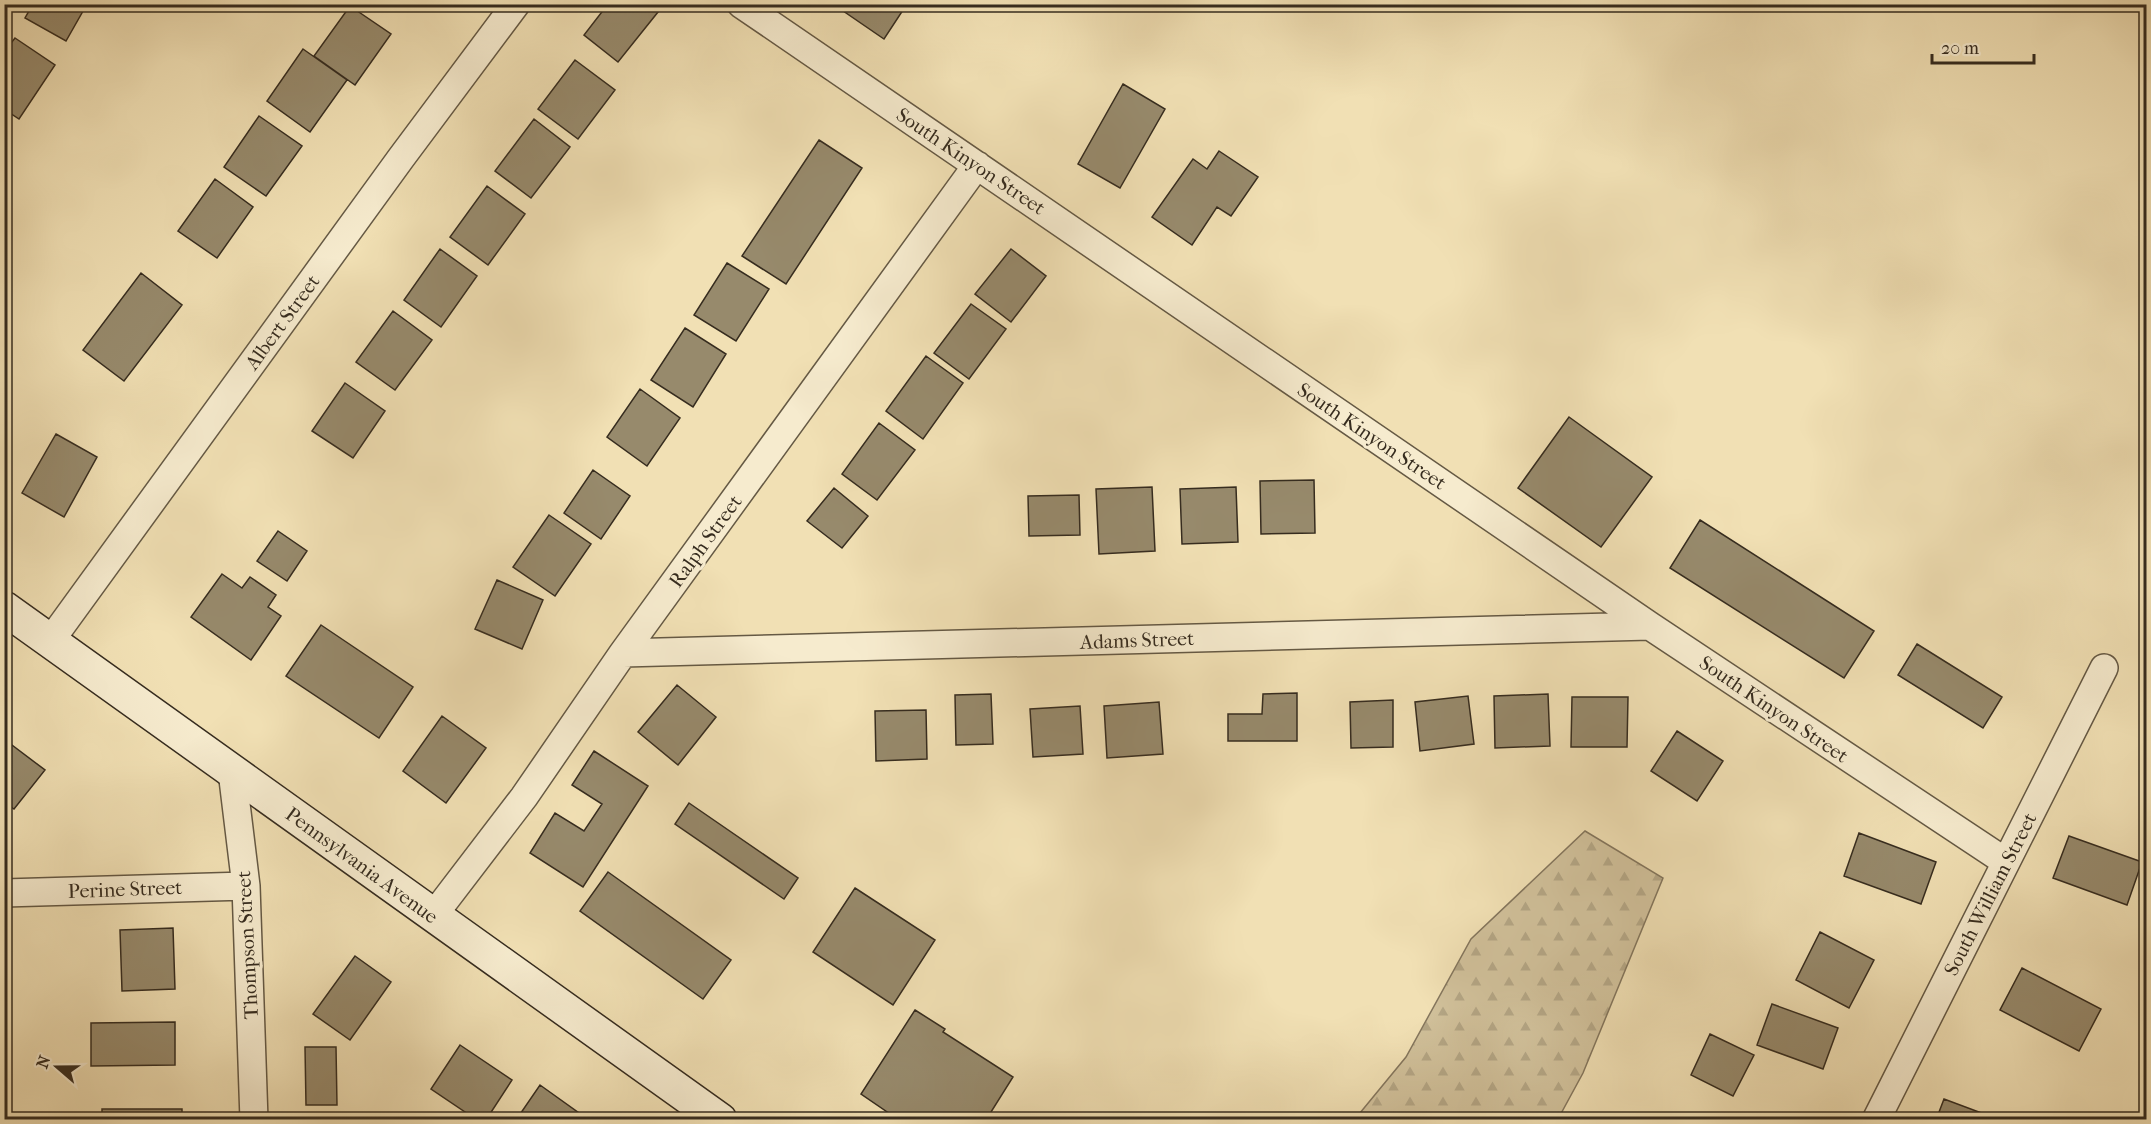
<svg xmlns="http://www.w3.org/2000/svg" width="2151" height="1124" viewBox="0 0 2151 1124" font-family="'IM FELL French Canon',serif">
<defs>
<pattern id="forest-firs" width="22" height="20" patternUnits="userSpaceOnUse" patternTransform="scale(1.5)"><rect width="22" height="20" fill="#d1c19b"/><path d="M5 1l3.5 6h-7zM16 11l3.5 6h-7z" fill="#b4a685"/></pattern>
</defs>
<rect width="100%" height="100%" fill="#f1e0b4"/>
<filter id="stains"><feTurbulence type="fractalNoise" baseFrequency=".00333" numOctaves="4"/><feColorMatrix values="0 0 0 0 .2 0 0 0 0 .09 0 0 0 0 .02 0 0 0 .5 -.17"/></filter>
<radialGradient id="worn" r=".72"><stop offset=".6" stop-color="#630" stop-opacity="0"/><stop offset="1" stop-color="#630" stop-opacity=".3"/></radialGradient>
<path fill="url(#forest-firs)" stroke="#84765d" stroke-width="1.5" d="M 1585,831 L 1663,878 L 1583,1073 L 1558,1119 L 1355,1119 L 1406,1057 L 1471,939 Z"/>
<path fill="#978a6c" stroke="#362c1f" stroke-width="1.5" d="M 33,4 L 87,4 L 66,41 L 25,18 Z
M 608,4 L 649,4 L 658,12 L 618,62 L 584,35 Z
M 833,4 L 907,4 L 884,39 Z
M 350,6 L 391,34 L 355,85 L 314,56 Z
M 15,38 L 55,65 L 19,119 L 4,109 L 4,52 Z
M 303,49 L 347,80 L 310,132 L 267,101 Z
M 575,60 L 615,90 L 578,139 L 538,109 Z
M 1123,84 L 1165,109 L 1120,188 L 1078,164 Z
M 259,116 L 302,146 L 266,196 L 224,167 Z
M 534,119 L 570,147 L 531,198 L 495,171 Z
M 819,140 L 862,168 L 786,284 L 742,256 Z
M 1219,151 L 1258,177 L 1231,216 L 1217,207 L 1192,245 L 1152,217 L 1193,159 L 1207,169 Z
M 215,179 L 253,207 L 217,258 L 178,231 Z
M 487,186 L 525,214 L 488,265 L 450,237 Z
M 440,249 L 477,276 L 441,327 L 404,300 Z
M 1011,249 L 1046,276 L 1011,322 L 975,294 Z
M 727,263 L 769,289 L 736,341 L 694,315 Z
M 141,273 L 182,305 L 124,381 L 83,350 Z
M 971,304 L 1006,329 L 969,379 L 934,353 Z
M 393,311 L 432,340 L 395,390 L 356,362 Z
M 685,328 L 726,354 L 693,407 L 651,380 Z
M 926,356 L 963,383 L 923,439 L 886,411 Z
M 345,383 L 385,411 L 353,458 L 312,431 Z
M 640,389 L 680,418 L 647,466 L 607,437 Z
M 1569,417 L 1652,477 L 1601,547 L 1518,488 Z
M 879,423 L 915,450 L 877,500 L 842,474 Z
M 56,434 L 97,457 L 64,517 L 22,493 Z
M 593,470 L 630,496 L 601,539 L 564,513 Z
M 1314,480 L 1315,533 L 1261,534 L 1260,481 Z
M 1152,487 L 1155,551 L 1099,554 L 1096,489 Z
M 1236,487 L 1238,542 L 1182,544 L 1180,489 Z
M 834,488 L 868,516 L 842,548 L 807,521 Z
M 1079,495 L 1080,535 L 1029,536 L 1028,496 Z
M 549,515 L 591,544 L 555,596 L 513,567 Z
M 1700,520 L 1874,631 L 1844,678 L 1670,568 Z
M 278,531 L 307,551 L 287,581 L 257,561 Z
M 222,574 L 242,588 L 250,577 L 276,595 L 268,607 L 281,616 L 251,660 L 191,617 Z
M 497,580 L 543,600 L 522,649 L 475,629 Z
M 321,625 L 413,687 L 379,738 L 286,676 Z
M 1917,644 L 2002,697 L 1983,728 L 1898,675 Z
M 677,685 L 716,717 L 678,765 L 638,732 Z
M 1297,693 L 1297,741 L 1228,741 L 1228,714 L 1262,714 L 1263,694 Z
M 991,694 L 993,744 L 956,745 L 955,695 Z
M 1548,694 L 1550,746 L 1495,748 L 1494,696 Z
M 1468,696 L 1474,744 L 1420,751 L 1415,702 Z
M 1572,697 L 1628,697 L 1627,747 L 1571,747 Z
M 1393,700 L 1393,747 L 1351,748 L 1350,702 Z
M 1159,702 L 1163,754 L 1107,758 L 1104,706 Z
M 1080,706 L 1083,754 L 1033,757 L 1030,709 Z
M 926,710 L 927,759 L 876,761 L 875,711 Z
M 442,716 L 486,748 L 446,803 L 403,771 Z
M 1677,731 L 1723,761 L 1697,801 L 1651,771 Z
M 4,739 L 45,770 L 14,809 L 4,802 Z
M 594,751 L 648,786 L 583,887 L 530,853 L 555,813 L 584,831 L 602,804 L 572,785 Z
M 689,803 L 798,878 L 784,899 L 675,824 Z
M 1859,833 L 1936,862 L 1921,904 L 1844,876 Z
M 2069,836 L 2142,862 L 2127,905 L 2053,878 Z
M 608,872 L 731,960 L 703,999 L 580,911 Z
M 855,888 L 935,940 L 893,1005 L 813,952 Z
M 173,928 L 175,989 L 122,991 L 120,930 Z
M 1820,932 L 1874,960 L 1849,1008 L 1796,980 Z
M 355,956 L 391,982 L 350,1040 L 313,1014 Z
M 2022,968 L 2101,1009 L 2079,1051 L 2000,1010 Z
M 1772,1004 L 1838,1028 L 1823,1069 L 1757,1045 Z
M 915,1010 L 945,1029 L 943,1032 L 1013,1077 L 986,1120 L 899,1120 L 861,1094 Z
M 175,1022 L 175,1065 L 91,1066 L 91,1023 Z
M 1710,1034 L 1754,1055 L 1733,1096 L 1691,1075 Z
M 460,1045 L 512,1080 L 486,1120 L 477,1120 L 431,1089 Z
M 305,1047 L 336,1047 L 337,1105 L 306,1105 Z
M 540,1085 L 579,1113 L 574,1120 L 516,1120 Z
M 1944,1099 L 1995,1118 L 1995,1120 L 1936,1120 Z
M 102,1109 L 182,1109 L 182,1120 L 102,1120 Z"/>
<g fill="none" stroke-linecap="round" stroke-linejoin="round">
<g stroke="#655944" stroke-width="30">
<path id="minor" d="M 741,4 L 1650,626 L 2006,862
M 51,640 L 401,158 L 516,4
M 623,653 L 1650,626
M 232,771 L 246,886 L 254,1120
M 4,893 L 246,886
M 433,916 L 524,797 L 623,653 L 977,165
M 1876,1120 L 2104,668"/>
</g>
<g stroke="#362c1f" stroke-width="36">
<path id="secondary" d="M 4,608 L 720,1120"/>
</g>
<use href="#minor" stroke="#f6ebce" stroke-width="27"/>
<use href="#secondary" stroke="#f6ebce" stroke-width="33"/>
</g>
<g text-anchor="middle" stroke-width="6" stroke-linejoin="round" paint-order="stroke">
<g font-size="20" fill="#362c1f" stroke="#f6ebce">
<text transform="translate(971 161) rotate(34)" y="7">South Kinyon Street</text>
<text transform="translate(282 322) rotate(-54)" y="7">Albert Street</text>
<text transform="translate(1372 436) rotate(34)" y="7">South Kinyon Street</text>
<text transform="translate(705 541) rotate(-54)" y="7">Ralph Street</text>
<text transform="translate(1137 640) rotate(-2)" y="7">Adams Street</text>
<text transform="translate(1774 709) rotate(34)" y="7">South Kinyon Street</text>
<text transform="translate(362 865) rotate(36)" y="7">Pennsylvania Avenue</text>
<text transform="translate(125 889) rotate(-2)" y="7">Perine Street</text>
<text transform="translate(1990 894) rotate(-63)" y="7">South William Street</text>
<text transform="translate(247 945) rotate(-93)" y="7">Thompson Street</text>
</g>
</g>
<rect width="2151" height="1124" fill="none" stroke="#f1e0b4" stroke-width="24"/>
<rect x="6" y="6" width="2139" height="1112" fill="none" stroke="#362c1f" stroke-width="3"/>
<rect x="12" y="12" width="2127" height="1100" fill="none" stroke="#362c1f" stroke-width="1.5"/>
<g transform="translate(57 1067) rotate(290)" stroke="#f6ebce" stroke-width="4.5" paint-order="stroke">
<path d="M0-4.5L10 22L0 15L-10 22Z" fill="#362c1f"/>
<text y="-9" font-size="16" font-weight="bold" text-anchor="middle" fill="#362c1f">N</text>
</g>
<path d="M1932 54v9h102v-9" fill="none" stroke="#362c1f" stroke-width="3"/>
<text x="1941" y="54" font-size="18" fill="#362c1f" stroke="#f6ebce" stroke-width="4.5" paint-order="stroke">20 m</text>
<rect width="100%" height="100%" filter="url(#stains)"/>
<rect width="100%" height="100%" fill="url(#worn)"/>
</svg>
